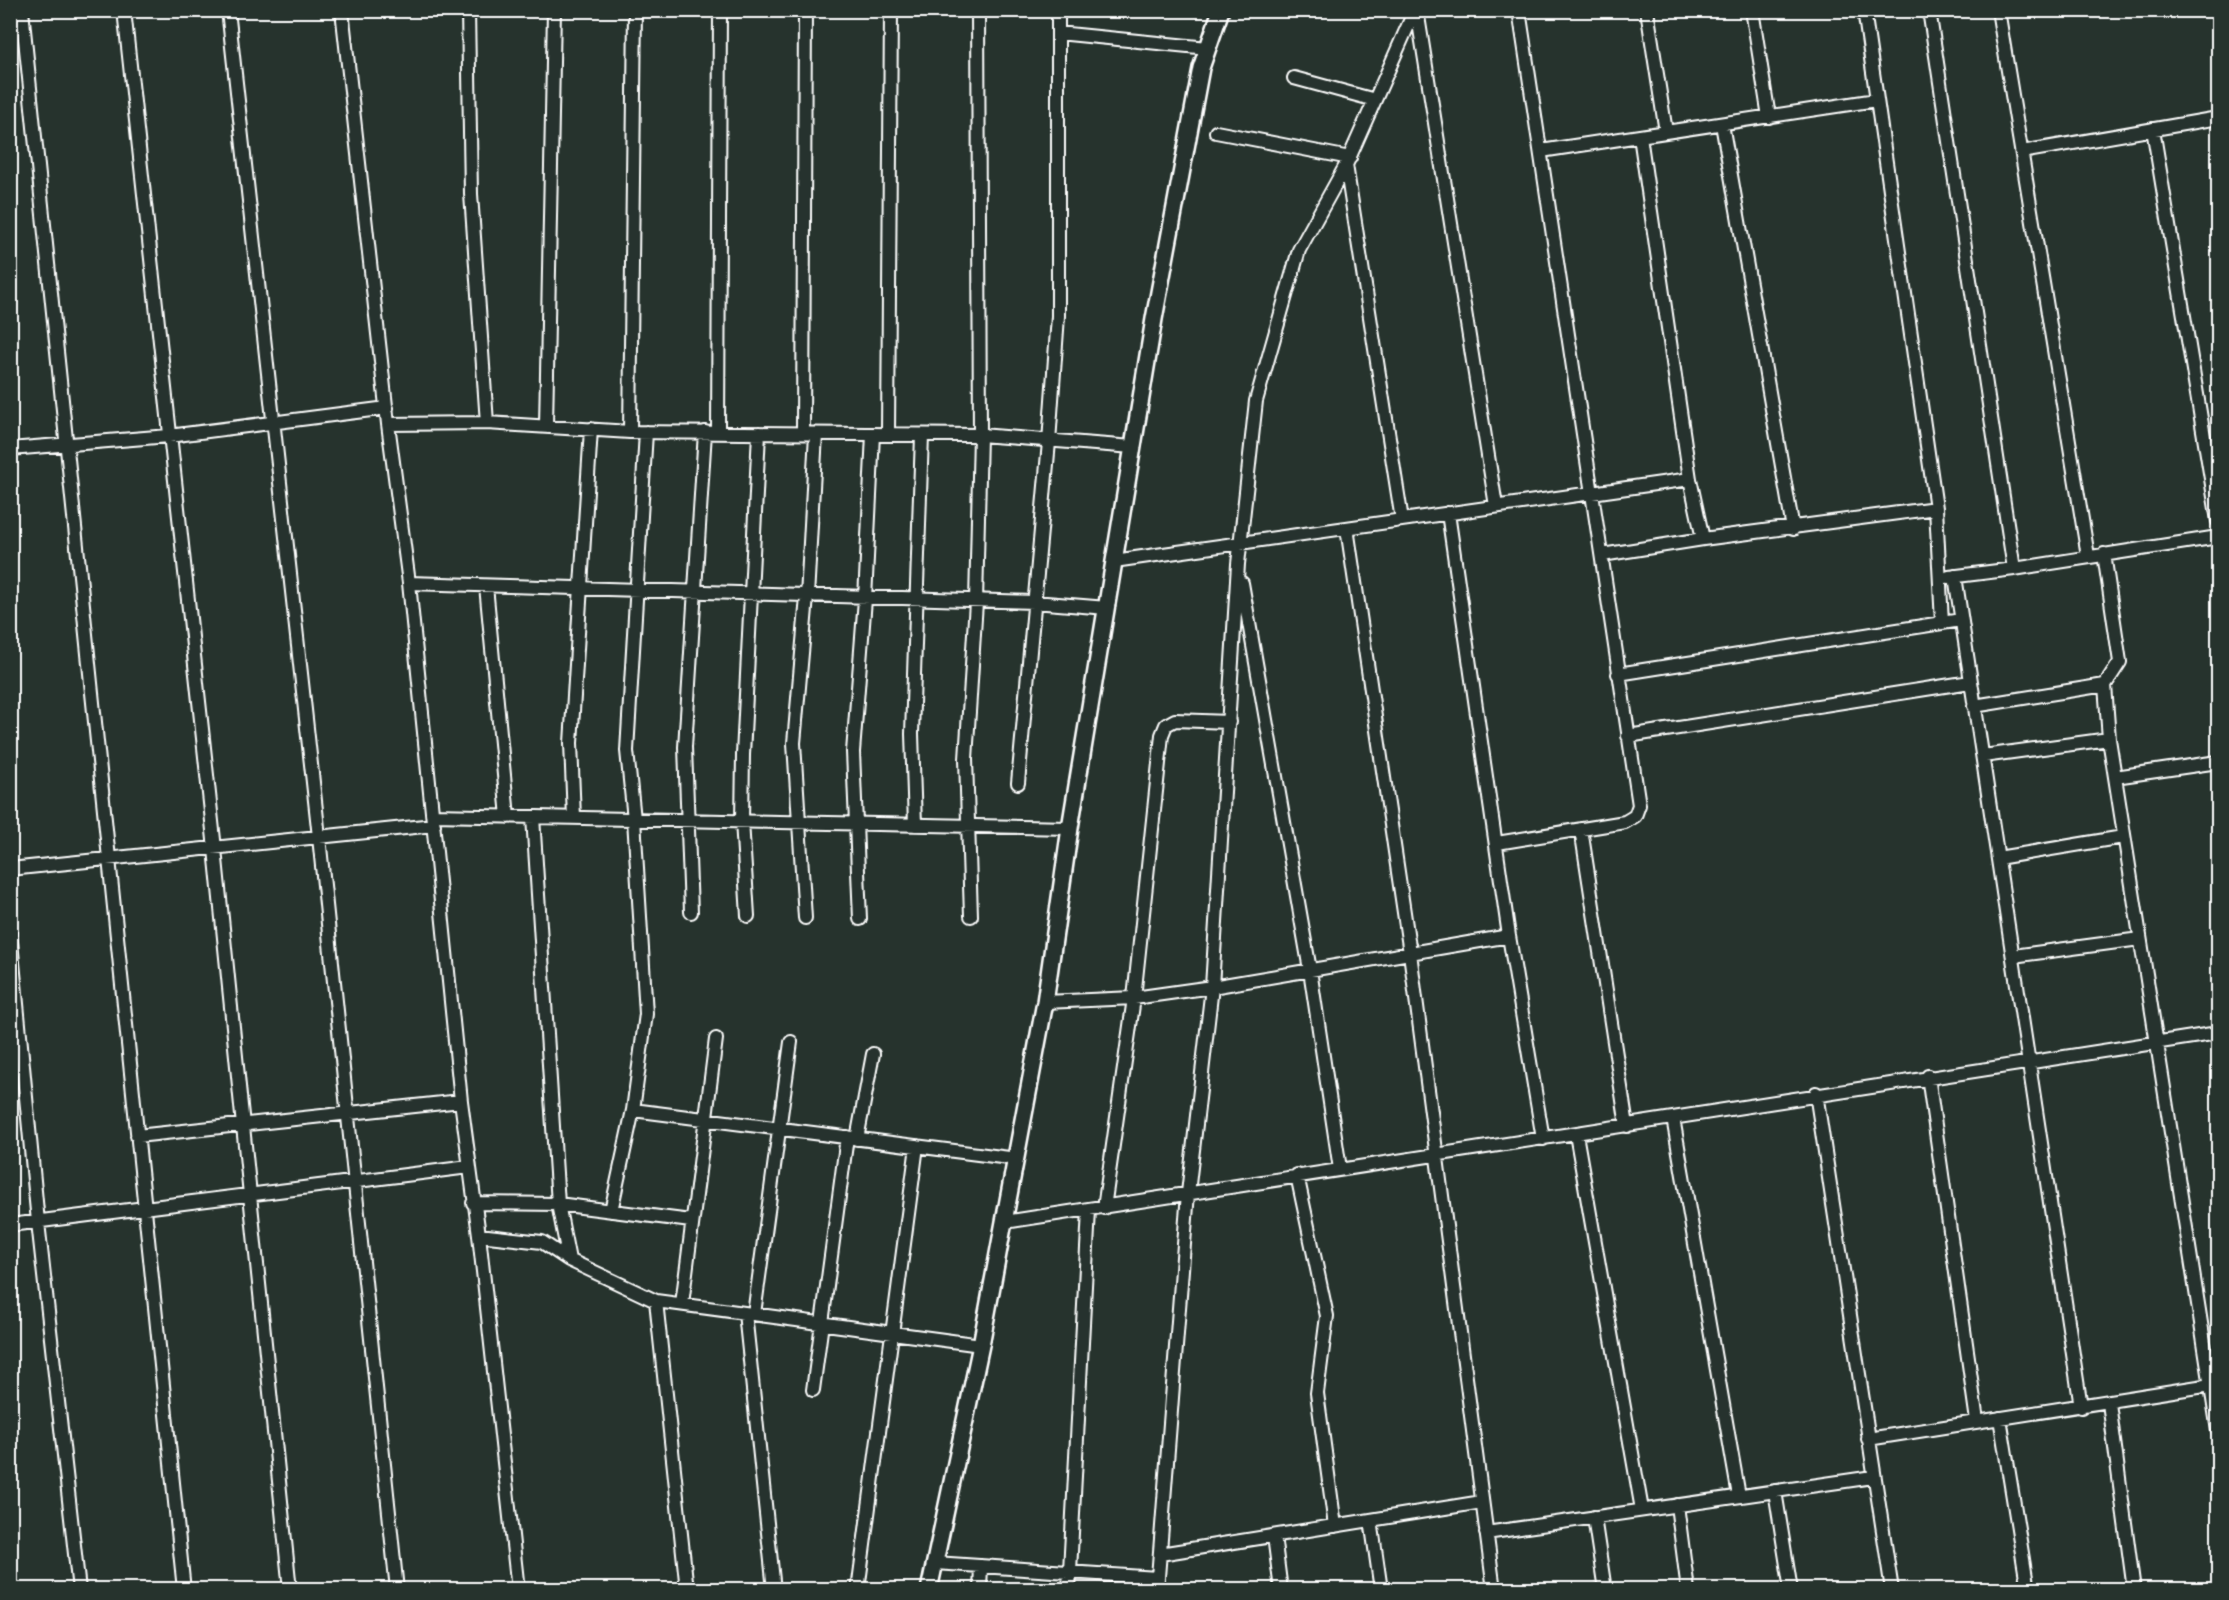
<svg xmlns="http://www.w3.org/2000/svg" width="2229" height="1600" viewBox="0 0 2229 1600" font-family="'Playpen Sans',sans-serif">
<rect width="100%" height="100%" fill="#26332d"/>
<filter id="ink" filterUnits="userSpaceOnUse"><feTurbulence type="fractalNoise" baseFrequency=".0167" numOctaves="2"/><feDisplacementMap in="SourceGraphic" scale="12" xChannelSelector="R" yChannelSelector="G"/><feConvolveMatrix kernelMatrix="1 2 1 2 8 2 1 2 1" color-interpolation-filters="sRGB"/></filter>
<g filter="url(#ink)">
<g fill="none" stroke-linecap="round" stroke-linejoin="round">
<g stroke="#fff" stroke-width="16">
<path id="minor" d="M 22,10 L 184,1590
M 124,10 L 215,849 L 290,1590
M 228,10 L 319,837 L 397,1590
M 342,10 L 388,424 L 409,583 L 461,1101 L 479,1235 L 518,1590
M 468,10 L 471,194 L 487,423
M 1417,10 L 1496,506
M 1647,10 L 1666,132
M 1752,10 L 1769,117
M 1864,10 L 1936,508 L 1942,623
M 1929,10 L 2014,569
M 1998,10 L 2088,556
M 1058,33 L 1208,48
M 1294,78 L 1375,100
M 1722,124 L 1793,529
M 2153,129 L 2218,521
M 1216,132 L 1350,158
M 1640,136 L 1690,479 L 1703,539
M 1541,151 L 1876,100
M 2022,152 L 2218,118
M 1346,165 L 1402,520
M 388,424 L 487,423 L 630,432 L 980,435 L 1133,447
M 546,426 L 554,10
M 630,432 L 635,10
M 718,433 L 720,10
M 803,433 L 805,10
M 888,434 L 891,10
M 10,449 L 169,436 L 387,408
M 1448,513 L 1509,936 L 1543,1139
M 1347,528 L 1410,953 L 1494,1590
M 2104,554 L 2120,662 L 2105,685 L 2109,739 L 2218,1431
M 1602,555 L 1703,539 L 1936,508
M 1114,561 L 1690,479
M 1955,576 L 2081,1407
M 1949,577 L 2014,569 L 2218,537
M 409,583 L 1034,602 L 1107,608
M 1242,583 L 1310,970 L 1340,1169
M 486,586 L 508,817
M 1618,674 L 1961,620
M 1974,706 L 2105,685
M 1628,736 L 1970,682
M 1983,756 L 2109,739
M 2115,777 L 2218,762
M 1018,783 L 1049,442 L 1058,316 L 1058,10
M 434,815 L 1070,828
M 533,817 L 558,1204 L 569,1260
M 574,818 L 571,743 L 591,429
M 915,825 L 912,734 L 922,435
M 1581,829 L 1627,1126
M 1497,843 L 1625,822 L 1635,816 L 1639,805 L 1519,10
M 1998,858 L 2123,837
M 10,869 L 434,825
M 691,912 L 685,747 L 705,432
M 748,916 L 742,821 L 743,755 L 759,433
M 971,916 L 966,759 L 976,602 L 980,435 L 978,10
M 805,918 L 794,743 L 807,597 L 816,434
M 860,919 L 853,752 L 865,599 L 873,434
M 10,931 L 38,1222 L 79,1590
M 2013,956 L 2140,939
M 1045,1002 L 1134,998 L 1212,987 L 1509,936
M 1928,1076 L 1977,1421
M 1816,1093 L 1892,1590
M 633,1110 L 1017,1159
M 1673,1118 L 1739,1496
M 1576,1134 L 1642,1510
M 137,1136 L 461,1101
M 857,1139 L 873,1054
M 1297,1175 L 1327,1316 L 1317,1393 L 1335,1526
M 473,1203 L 558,1204 L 691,1221
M 1104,1208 L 1134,998 L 1162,735 L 1166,725 L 1175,720 L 1229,722
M 611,1211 L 633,1110 L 646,1014 L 634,819 L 627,751 L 646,432
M 1005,1222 L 2218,1033
M 10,1225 L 469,1167
M 479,1235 L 542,1242 L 569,1260 L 656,1301 L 981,1345
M 656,1301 L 687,1590
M 682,1304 L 716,1039
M 745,1313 L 774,1590
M 754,1314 L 791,1042
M 813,1390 L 847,1137
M 2109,1403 L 2134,1590
M 2000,1418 L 2028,1590
M 1868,1439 L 2211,1385
M 1775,1491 L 1791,1590
M 1677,1505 L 1688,1590
M 1594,1517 L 1605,1590
M 1371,1520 L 1381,1590
M 1486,1533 L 1873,1477
M 1274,1536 L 1281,1590
M 1160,1554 L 1482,1502
M 935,1563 L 1157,1578
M 858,1590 L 917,1146
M 980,1590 L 981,1566
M 1069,1590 L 1089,1210
M 1157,1590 L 1188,1193 L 1212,987 L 1238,564 L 1256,401 L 1299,250 L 1346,165 L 1415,10"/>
</g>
<g stroke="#fff" stroke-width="20">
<path id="major" d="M 929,1590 L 981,1345 L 1045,1002 L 1070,828 L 1154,319 L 1201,68 L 1221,10"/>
</g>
<use href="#minor" stroke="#26332d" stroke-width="12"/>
<use href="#major" stroke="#26332d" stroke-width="15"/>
</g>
</g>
<rect width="2229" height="1600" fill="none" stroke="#26332d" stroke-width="36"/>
<rect x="18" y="18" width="2193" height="1564" fill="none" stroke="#fff" stroke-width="2" filter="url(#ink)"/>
</svg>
